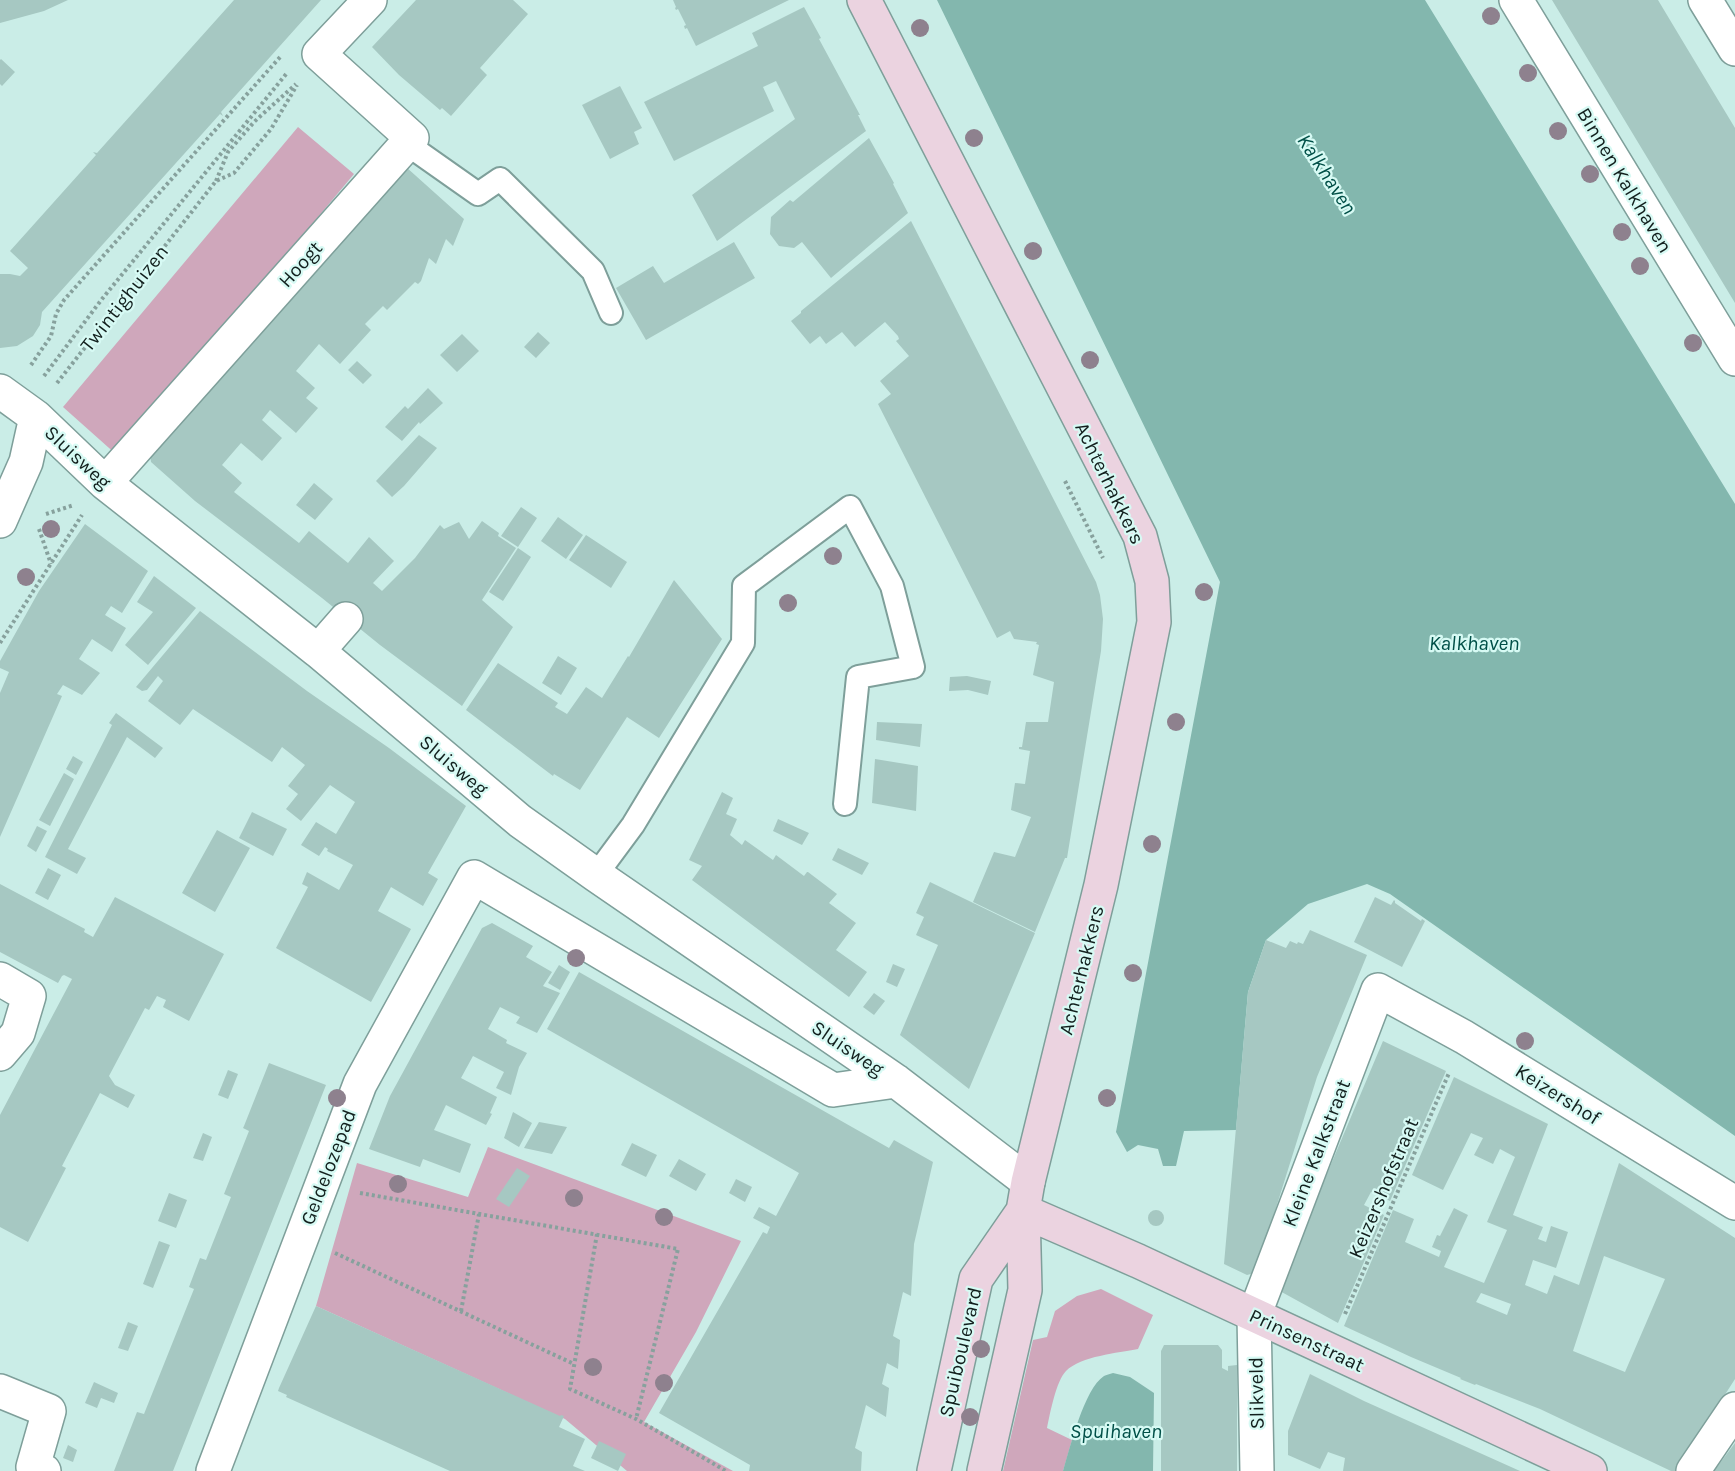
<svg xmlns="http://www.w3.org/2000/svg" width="1735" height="1471" viewBox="0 0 1735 1471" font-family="Karla,sans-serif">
<rect width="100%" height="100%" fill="#caede7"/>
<path fill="#cfa7bb" d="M 298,127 L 354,174 L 118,456 L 63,407 Z
M 488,1147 L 741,1241 L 696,1332 L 644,1422 L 733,1471 L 627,1471 L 565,1419 L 316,1306 L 357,1163 L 468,1197 Z
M 1101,1289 L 1153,1315 L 1138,1349 C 1118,1353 1081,1356 1066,1371 C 1056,1381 1050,1414 1047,1428 L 1072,1440 L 1063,1471 L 1003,1471 L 1033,1340 L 1047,1337 L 1055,1311 L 1077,1296 Z"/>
<path fill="#83b7ae" d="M 937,0 L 1425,0 L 1735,504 L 1735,1136 L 1390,894 L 1367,884 L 1308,904 L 1266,940 L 1248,992 L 1236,1130 L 1184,1131 L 1176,1166 L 1163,1166 L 1158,1149 L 1138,1145 L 1127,1152 L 1116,1132 L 1220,582 Z
M 1113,1373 L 1130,1377 L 1154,1393 L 1153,1471 L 1063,1471 C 1070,1448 1084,1389 1104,1376 C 1106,1375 1110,1374 1113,1373 Z"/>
<path fill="#a6c8c2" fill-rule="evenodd" d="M 0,0 L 68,0 L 44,11 L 0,23 Z
M 234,0 L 321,0 L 221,112 L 223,116 L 220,114 L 42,312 L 40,325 L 33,336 L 17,346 L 0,348 L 0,274 L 10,274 L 20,276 L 28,268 L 10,251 L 96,155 L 93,152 L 97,153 Z
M 416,0 L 513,0 L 528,14 L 480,68 L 487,75 L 451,116 L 442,108 L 440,110 L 399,75 L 372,47 Z
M 673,0 L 789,0 L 696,46 L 687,28 L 685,29 L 684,26 L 686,25 L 678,9 L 676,10 L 675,8 L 676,7 Z
M 1552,0 L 1658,0 L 1688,50 L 1735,128 L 1735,303 Z
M 804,7 L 821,38 L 819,39 L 860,115 L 858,115 L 866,131 L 717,241 L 692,195 L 795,119 L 776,81 L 763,87 L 774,111 L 674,161 L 644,102 L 758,46 L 752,33 Z
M 1,59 L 15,72 L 2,86 L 0,84 L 0,60 Z
M 620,86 L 642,128 L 634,132 L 639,144 L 610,159 L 582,105 Z
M 869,138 L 894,183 L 893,184 L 908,213 L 831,278 L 802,242 L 794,248 L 779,246 L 770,234 L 771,217 L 790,200 L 793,202 Z
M 406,167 L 464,219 L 453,246 L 446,239 L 436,264 L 429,258 L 421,281 L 418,284 L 415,282 L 387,310 L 383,306 L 365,324 L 371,330 L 340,364 L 319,344 L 296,371 L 315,388 L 306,398 L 318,408 L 296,433 L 270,410 L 262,420 L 282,438 L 262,461 L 241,443 L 222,465 L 242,483 L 234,492 L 299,543 L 309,531 L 348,563 L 369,537 L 394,561 L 373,583 L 382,591 L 415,558 L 440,525 L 444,529 L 459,522 L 469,539 L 482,521 L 499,533 L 498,536 L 516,548 L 482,600 L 513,627 L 462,706 L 380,645 L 322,598 L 195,501 L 151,462 L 150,453 Z
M 911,221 L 1096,582 L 1100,595 L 1103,619 L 1101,651 L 1067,858 L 1065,858 L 1035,932 L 973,902 L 994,852 L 1015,857 L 1031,817 L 1011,810 L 1015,783 L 1025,784 L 1030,751 L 1019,749 L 1019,747 L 1022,747 L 1026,722 L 1048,722 L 1054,682 L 1033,675 L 1039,645 L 1036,644 L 1037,642 L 1014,639 L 1010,631 L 997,638 L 878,404 L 891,394 L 880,381 L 909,356 L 896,341 L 899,339 L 898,336 L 885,322 L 855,347 L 842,332 L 826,344 L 820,336 L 810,344 L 791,321 L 801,313 L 801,311 Z
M 734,242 L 755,278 L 646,340 L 616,288 L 653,266 L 664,283 Z
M 538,332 L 550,343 L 536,358 L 524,347 Z
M 462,334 L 479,351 L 457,372 L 440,355 Z
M 357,361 L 372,375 L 363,384 L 348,370 Z
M 428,388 L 443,403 L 420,424 L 419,422 L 402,441 L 385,427 L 405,406 L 408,409 Z
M 419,435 L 437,448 L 404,486 L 392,497 L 376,481 Z
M 314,483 L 333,499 L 315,520 L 296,505 Z
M 521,507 L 537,518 L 518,547 L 501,536 Z
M 558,517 L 583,535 L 566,559 L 541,541 Z
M 85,524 L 148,571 L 122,613 L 111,606 L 105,615 L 126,628 L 112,652 L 92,639 L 79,659 L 100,673 L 82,695 L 63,685 L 57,694 L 62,696 L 0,837 L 0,693 L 9,672 L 0,668 L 0,661 L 39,591 Z
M 586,535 L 627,562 L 611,588 L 569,560 Z
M 518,548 L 531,557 L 503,601 L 489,592 Z
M 154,576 L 196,608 L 148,665 L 125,645 L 153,612 L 137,602 Z
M 674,580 L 722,639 L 659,738 L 627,717 L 580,790 L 554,774 L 553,776 L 466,710 L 498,663 L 558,703 L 555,707 L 567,714 L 586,687 L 602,698 L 628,656 L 629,657 Z
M 200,611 L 307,691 L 389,748 L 466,806 L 428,873 L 438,879 L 423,906 L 391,887 L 378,911 L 411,929 L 371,1002 L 276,948 L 308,887 L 302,884 L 307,872 L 339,890 L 353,865 L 327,851 L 328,849 L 325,847 L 319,856 L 301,845 L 316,822 L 336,834 L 355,802 L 330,785 L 301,821 L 286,809 L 298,794 L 288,786 L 305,765 L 282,747 L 272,762 L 193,709 L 180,725 L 148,701 L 163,681 L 158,676 L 147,690 L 142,691 L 136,687 Z
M 558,656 L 577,668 L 561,695 L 542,683 Z
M 967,676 L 991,681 L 988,695 L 968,690 L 949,691 L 950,677 Z
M 116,713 L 163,748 L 155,758 L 127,737 L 68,849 L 86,858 L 77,874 L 45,857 L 112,725 L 109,723 Z
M 877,722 L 922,724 L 920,747 L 876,740 Z
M 73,756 L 83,762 L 76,775 L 66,769 Z
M 875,759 L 918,766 L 916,811 L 872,803 Z
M 64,773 L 74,779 L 50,826 L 39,820 Z
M 722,792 L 733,798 L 726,814 L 737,819 L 730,835 L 742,845 L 745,840 L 773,860 L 776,855 L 804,876 L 807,872 L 808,872 L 837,894 L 829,903 L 856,923 L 836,950 L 867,972 L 849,997 L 692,880 L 702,866 L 689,860 Z
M 252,812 L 287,829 L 273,856 L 239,838 Z
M 778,819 L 809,833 L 802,845 L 773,831 Z
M 37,826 L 47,831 L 36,852 L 27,846 Z
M 217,830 L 250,848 L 215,912 L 182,893 Z
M 838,848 L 869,863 L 862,875 L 832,860 Z
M 48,868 L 61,875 L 48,900 L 35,893 Z
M 930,882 L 1035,933 L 969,1089 L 900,1035 L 938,945 L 916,935 L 924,917 L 916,913 Z
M 0,884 L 85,929 L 84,932 L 93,937 L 115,897 L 224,954 L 189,1021 L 163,1007 L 166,1000 L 157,996 L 149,1010 L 145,1008 L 109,1076 L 115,1085 L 135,1095 L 128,1108 L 100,1093 L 62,1166 L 66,1168 L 28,1242 L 0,1227 L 0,1115 L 72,979 L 64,975 L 62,976 L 58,983 L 0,952 Z
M 1375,897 L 1391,905 L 1394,900 L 1395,901 L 1395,903 L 1421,921 L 1422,919 L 1425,921 L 1402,967 L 1354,942 Z
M 492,923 L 533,946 L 526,957 L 552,972 L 543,986 L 560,993 L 537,1033 L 516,1023 L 520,1017 L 500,1007 L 488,1029 L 507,1040 L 506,1043 L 527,1053 L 519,1067 L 511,1095 L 496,1088 L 504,1072 L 473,1056 L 461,1078 L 497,1097 L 490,1113 L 492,1114 L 486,1125 L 446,1105 L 434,1130 L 471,1144 L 460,1173 L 423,1159 L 420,1167 L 369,1149 L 390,1096 L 432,1019 L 482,928 Z
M 1310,930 L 1367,955 L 1317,1077 L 1270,1227 L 1258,1272 L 1247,1275 L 1224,1264 L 1248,992 L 1266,940 L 1286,948 L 1290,941 L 1297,944 L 1298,942 L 1303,944 Z
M 893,964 L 905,969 L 897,987 L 886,982 Z
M 559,965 L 570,972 L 560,990 L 548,983 Z
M 579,972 L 889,1148 L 894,1140 L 933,1162 L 914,1244 L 911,1296 L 903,1292 L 893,1336 L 900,1340 L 898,1369 L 887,1363 L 882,1384 L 889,1388 L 886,1417 L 866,1405 L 855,1448 L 862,1452 L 861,1471 L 749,1471 L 750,1465 L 659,1413 L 763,1232 L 767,1234 L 770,1227 L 753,1218 L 759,1207 L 776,1216 L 799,1173 L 547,1029 Z
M 874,993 L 885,1001 L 874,1015 L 863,1007 Z
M 1383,1041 L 1446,1071 L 1390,1201 L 1371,1192 L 1364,1205 L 1384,1215 L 1338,1323 L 1278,1290 Z
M 269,1063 L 326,1085 L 173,1471 L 114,1471 L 137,1412 L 144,1414 L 194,1289 L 189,1287 L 200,1258 L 206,1260 L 231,1197 L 224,1194 L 249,1131 L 243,1128 L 244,1126 Z
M 228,1070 L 238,1074 L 228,1099 L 218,1095 Z
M 1454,1077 L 1548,1124 L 1513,1215 L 1543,1227 L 1538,1239 L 1546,1242 L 1551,1226 L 1568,1232 L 1556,1268 L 1533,1260 L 1525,1285 L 1547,1294 L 1554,1275 L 1579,1285 L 1619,1163 L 1735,1238 L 1735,1379 L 1676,1471 L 1671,1471 L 1540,1409 L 1476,1384 L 1475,1385 L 1460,1379 L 1461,1378 L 1411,1357 L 1344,1326 L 1393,1210 L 1414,1219 L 1405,1242 L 1439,1257 L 1441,1251 L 1432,1247 L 1437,1235 L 1440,1236 L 1454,1208 L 1468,1215 L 1444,1267 L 1484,1283 L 1507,1230 L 1487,1222 L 1515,1157 L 1500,1149 L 1493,1164 L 1474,1155 L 1483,1138 L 1471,1133 L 1443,1190 L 1412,1175 ZM 1604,1256 L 1665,1279 L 1625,1372 L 1573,1351 ZM 1481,1293 L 1511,1304 L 1507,1315 L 1476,1302 Z
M 513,1112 L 532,1123 L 519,1147 L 504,1138 Z
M 539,1122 L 567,1127 L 552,1154 L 524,1148 Z
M 203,1133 L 212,1137 L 203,1161 L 193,1158 Z
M 632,1143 L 657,1155 L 646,1177 L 621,1165 Z
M 679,1159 L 706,1174 L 696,1191 L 669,1176 Z
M 517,1168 L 530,1176 L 509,1207 L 496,1199 Z
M 736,1179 L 752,1187 L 745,1202 L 729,1193 Z
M 169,1193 L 187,1200 L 176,1228 L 158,1221 Z
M1148 1218a8 8 0 1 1 16 0a8 8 0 1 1-16 0Z
M 159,1241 L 170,1245 L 153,1288 L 143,1284 Z
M 316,1306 L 560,1416 L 561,1415 L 564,1416 L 559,1427 L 585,1439 L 573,1466 L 585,1471 L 450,1471 L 286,1397 L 287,1395 L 278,1391 L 279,1388 Z
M 128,1322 L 138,1326 L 128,1351 L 118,1348 Z
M 1164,1345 L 1218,1345 L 1222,1350 L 1222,1368 L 1228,1371 L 1228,1366 L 1237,1365 L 1237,1471 L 1161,1471 L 1161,1351 Z
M 1310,1374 L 1364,1401 L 1520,1471 L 1343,1471 L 1345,1458 L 1328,1452 L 1320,1469 L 1288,1455 L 1288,1431 Z
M 94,1382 L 118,1393 L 114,1403 L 101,1398 L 97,1408 L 85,1403 Z
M 599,1441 L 626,1454 L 618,1471 L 591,1458 Z
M 1735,1443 L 1735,1471 L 1714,1471 Z
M 68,1445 L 77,1450 L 73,1462 L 63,1458 Z"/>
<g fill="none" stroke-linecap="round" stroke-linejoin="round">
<g stroke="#7e9f9a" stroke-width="26">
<path id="lane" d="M 407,144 L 478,194 L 500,179 L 593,271 L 611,313
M 596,875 L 633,825 L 743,643 L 744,586 L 850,507 L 892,586 L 913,667 L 858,677 L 845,804"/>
</g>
<g stroke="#7e9f9a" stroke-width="36">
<path id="street" d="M 1516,0 L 1735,359
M 1705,0 L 1735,49
M 0,391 L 36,417 L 105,483 L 318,651 L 520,821 L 596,875 L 896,1081 L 1028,1182
M 105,483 L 412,138 L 319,54 L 370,0
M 0,521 L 26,462 L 36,417
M 318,651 L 346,619
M 0,979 L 29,996 L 18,1033 L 0,1054
M 0,1391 L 49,1411 L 33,1467 L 44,1471
M 213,1471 L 360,1084 L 474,877 L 833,1090 L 896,1081
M 1257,1471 L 1254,1316 L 1378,990 L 1464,1037 L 1735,1203
M 1693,1471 L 1735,1409"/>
</g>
<g stroke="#7e9f9a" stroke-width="36">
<path id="secondary" d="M 864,0 L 1140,536 L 1152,581 L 1154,622 L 1101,885 L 1028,1182 L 1023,1211 L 1025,1290 L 984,1471
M 1023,1211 L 1138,1261 L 1590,1471
M 934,1471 L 976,1279 L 1023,1211"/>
</g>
<path stroke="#87a19d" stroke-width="4" stroke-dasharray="3 3" stroke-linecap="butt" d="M 216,181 L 228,152 L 254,122 L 296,84
M 31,365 L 51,336 L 56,314 L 64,300 L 281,56
M 44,376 L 102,299 L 287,73
M 57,383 L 216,181 L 234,173 L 271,129 L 297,85
M 1065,481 L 1103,558
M 46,514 L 74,505
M 39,529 L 51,564
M 0,643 L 82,515
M 360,1193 L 678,1249 L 636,1419
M 597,1234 L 570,1389 L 636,1419 L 726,1471
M 335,1253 L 574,1364
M 461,1311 L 479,1214
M 1345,1314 L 1449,1073"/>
<use href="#lane" stroke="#fff" stroke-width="22"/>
<use href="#street" stroke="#fff" stroke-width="33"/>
<use href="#secondary" stroke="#ebd3e0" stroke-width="33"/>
</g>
<g fill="#8e818e">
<circle cx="1491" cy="16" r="9"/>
<circle cx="920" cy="28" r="9"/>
<circle cx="1528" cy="73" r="9"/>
<circle cx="1558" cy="131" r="9"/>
<circle cx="974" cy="138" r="9"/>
<circle cx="1590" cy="174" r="9"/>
<circle cx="1622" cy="232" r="9"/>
<circle cx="1033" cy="251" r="9"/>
<circle cx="1640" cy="266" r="9"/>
<circle cx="1693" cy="343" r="9"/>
<circle cx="1090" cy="360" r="9"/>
<circle cx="51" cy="529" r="9"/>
<circle cx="833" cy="556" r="9"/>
<circle cx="26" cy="577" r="9"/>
<circle cx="1204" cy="592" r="9"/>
<circle cx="788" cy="603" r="9"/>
<circle cx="1176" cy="722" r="9"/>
<circle cx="1152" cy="844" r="9"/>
<circle cx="576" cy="958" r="9"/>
<circle cx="1133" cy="973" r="9"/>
<circle cx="1525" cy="1041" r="9"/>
<circle cx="337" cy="1098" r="9"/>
<circle cx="1107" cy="1098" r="9"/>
<circle cx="398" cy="1184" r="9"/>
<circle cx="574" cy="1198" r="9"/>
<circle cx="664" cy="1217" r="9"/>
<circle cx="981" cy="1349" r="9"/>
<circle cx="593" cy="1367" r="9"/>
<circle cx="664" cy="1383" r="9"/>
<circle cx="970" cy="1417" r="9"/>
</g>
<g text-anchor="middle" stroke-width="4.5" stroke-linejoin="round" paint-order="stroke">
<g font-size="20" fill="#121f1d" stroke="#d7faf4">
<text transform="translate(1625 180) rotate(59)" y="7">Binnen Kalkhaven</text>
<text transform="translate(300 264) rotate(-48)" y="7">Hoogt</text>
<text transform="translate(124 298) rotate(-52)" y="7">Twintighuizen</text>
<text transform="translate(78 457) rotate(43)" y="7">Sluisweg</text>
<text transform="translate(1110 483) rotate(64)" y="7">Achterhakkers</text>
<text transform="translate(454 765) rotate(40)" y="7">Sluisweg</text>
<text transform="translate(1081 970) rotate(-76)" y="7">Achterhakkers</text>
<text transform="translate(848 1048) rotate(34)" y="7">Sluisweg</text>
<text transform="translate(1558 1094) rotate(32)" y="7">Keizershof</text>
<text transform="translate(1316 1153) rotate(-69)" y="7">Kleine Kalkstraat</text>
<text transform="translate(328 1167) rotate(-69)" y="7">Geldelozepad</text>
<text transform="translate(1383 1188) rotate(-67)" y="7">Keizershofstraat</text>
<text transform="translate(1307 1340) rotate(25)" y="7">Prinsenstraat</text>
<text transform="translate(960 1352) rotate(-77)" y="7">Spuiboulevard</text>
<text transform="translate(1256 1393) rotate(-91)" y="7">Slikveld</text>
</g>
<g font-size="21" font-style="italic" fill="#004f47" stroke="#d7faf4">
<text transform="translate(1327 174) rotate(57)" y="7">Kalkhaven</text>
<text x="1474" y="650">Kalkhaven</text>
<text x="1116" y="1438">Spuihaven</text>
</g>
</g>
</svg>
